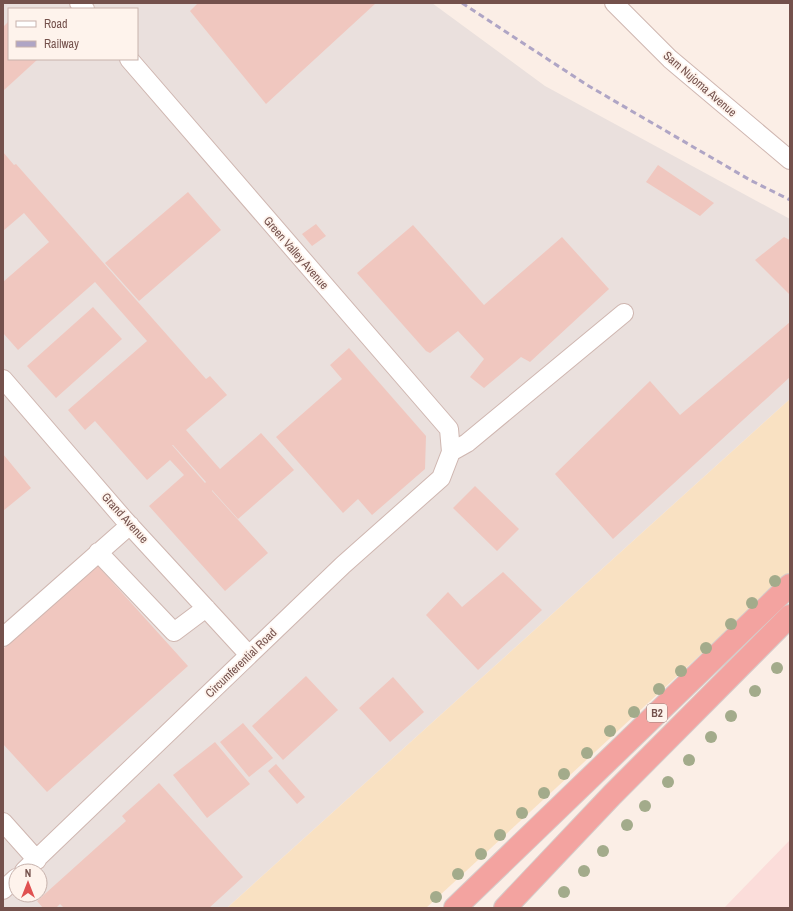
<svg xmlns="http://www.w3.org/2000/svg" width="793" height="911" viewBox="0 0 793 911" font-family="'Archivo Narrow',sans-serif">
<rect width="100%" height="100%" fill="#fbeee6"/>
<path fill="#fbddda" d="M 790,840 L 790,908 L 724,908 Z"/>
<path fill="#eae0dd" fill-rule="evenodd" d="M 3,3 L 432,3 L 545,86 L 790,219 L 790,399 L 227,908 L 3,908 ZM 9,9 L 137,9 L 137,59 L 9,59 ZM 16,871 L 40,871 L 40,895 L 16,895 Z"/>
<path fill="#f9e1c2" d="M 790,399 L 790,572 L 426,908 L 227,908 Z"/>
<path fill="#f0c7bf" fill-rule="evenodd" d="M 198,3 L 376,3 L 266,104 L 190,11 Z
M 9,21 L 9,59 L 38,59 L 3,91 L 3,27 Z
M 3,152 L 14,165 L 16,164 L 206,379 L 210,376 L 227,395 L 186,430 L 220,469 L 261,433 L 294,470 L 238,519 L 212,490 L 212,491 L 268,553 L 225,591 L 149,506 L 184,475 L 170,460 L 147,480 L 95,421 L 85,430 L 68,410 L 147,341 L 95,282 L 18,350 L 3,333 L 3,282 L 49,242 L 24,213 L 3,231 ZM 172,445 L 173,445 L 206,482 L 205,483 Z
M 658,165 L 714,203 L 700,216 L 646,182 Z
M 188,192 L 221,230 L 139,301 L 105,263 Z
M 316,224 L 326,236 L 312,246 L 302,234 Z
M 413,225 L 484,305 L 562,237 L 609,289 L 530,362 L 521,357 L 484,388 L 470,377 L 484,359 L 458,331 L 430,353 L 426,351 L 357,273 Z
M 784,237 L 790,240 L 790,295 L 755,260 Z
M 93,307 L 122,339 L 56,398 L 27,366 Z
M 790,322 L 790,377 L 613,539 L 555,474 L 650,381 L 680,415 Z
M 349,348 L 426,436 L 425,469 L 372,515 L 358,499 L 343,513 L 276,437 L 342,379 L 330,365 Z
M 3,454 L 31,488 L 3,511 Z
M 475,486 L 519,529 L 497,551 L 453,508 Z
M 97,565 L 188,666 L 47,792 L 3,744 L 3,649 Z
M 503,572 L 542,610 L 478,670 L 426,615 L 448,592 L 462,607 Z
M 306,676 L 338,710 L 283,760 L 252,726 Z
M 393,677 L 424,712 L 390,742 L 359,708 Z
M 243,723 L 273,758 L 249,777 L 220,742 Z
M 215,742 L 250,784 L 207,818 L 173,775 Z
M 276,764 L 305,797 L 297,804 L 268,771 Z
M 159,783 L 243,877 L 209,908 L 64,908 L 60,904 L 56,908 L 43,908 L 37,901 L 126,821 L 122,816 Z"/>
<g fill="none" stroke-linecap="round" stroke-linejoin="round">
<g stroke="#cfb6b0" stroke-width="20">
<path id="minor" d="M 79,3 L 85,9
M 614,3 L 670,59 L 790,160
M 3,379 L 123,518 L 249,655
M 451,452 L 467,443 L 624,313
M 98,552 L 174,632 L 206,608
M 3,637 L 130,525
M 3,822 L 37,860
M 24,871 L 343,565 L 441,478 L 451,452 L 449,429 L 129,59
M 3,890 L 16,878"/>
</g>
<g stroke="#d5cbc9" stroke-width="24">
<path id="highway" d="M 455,908 L 790,585
M 505,908 L 612,795 L 790,616"/>
</g>
<use href="#minor" stroke="#fff" stroke-width="18"/>
<use href="#highway" stroke="#f3a3a0" stroke-width="22"/>
<path stroke="#afa5c5" stroke-width="3" stroke-dasharray="6 4" stroke-linecap="butt" d="M 462,3 L 587,85 L 750,180 L 790,200"/>
</g>
<g fill="#a3ab8b">
<circle cx="775" cy="581" r="6"/>
<circle cx="752" cy="603" r="6"/>
<circle cx="731" cy="624" r="6"/>
<circle cx="706" cy="648" r="6"/>
<circle cx="777" cy="668" r="6"/>
<circle cx="681" cy="671" r="6"/>
<circle cx="659" cy="689" r="6"/>
<circle cx="755" cy="691" r="6"/>
<circle cx="634" cy="712" r="6"/>
<circle cx="731" cy="716" r="6"/>
<circle cx="610" cy="731" r="6"/>
<circle cx="711" cy="737" r="6"/>
<circle cx="587" cy="753" r="6"/>
<circle cx="689" cy="760" r="6"/>
<circle cx="564" cy="774" r="6"/>
<circle cx="668" cy="782" r="6"/>
<circle cx="544" cy="793" r="6"/>
<circle cx="645" cy="806" r="6"/>
<circle cx="522" cy="813" r="6"/>
<circle cx="627" cy="825" r="6"/>
<circle cx="500" cy="835" r="6"/>
<circle cx="603" cy="851" r="6"/>
<circle cx="481" cy="854" r="6"/>
<circle cx="584" cy="871" r="6"/>
<circle cx="458" cy="874" r="6"/>
<circle cx="564" cy="892" r="6"/>
<circle cx="436" cy="897" r="6"/>
</g>
<g text-anchor="middle" stroke-width="3.5" stroke-linejoin="round" paint-order="stroke">
<rect fill="#fef3ec" stroke="#9d827c" stroke-width="1" x="647" y="704" width="20" height="18" rx="3"/>
<g font-size="11" font-weight="bold" fill="#74514c">
<text x="657" y="717">B2</text>
</g>
<g font-size="12" fill="#74514c" stroke="#fef3ec">
<text transform="translate(700 84) rotate(41)" y="4">Sam Nujoma Avenue</text>
<text transform="translate(296 253) rotate(49)" y="4">Green Valley Avenue</text>
<text transform="translate(125 518) rotate(48)" y="4">Grand Avenue</text>
<text transform="translate(241 663) rotate(-44)" y="4">Circumferential Road</text>
</g>
</g>
<rect width="793" height="911" fill="none" stroke="#74514c" stroke-width="8"/>
<rect x="8" y="8" width="130" height="52" fill="#fef3ec" stroke="#c7b2ac"/>
<rect x="16" y="21" width="20" height="6" fill="#ffffff" stroke="#c7b2ac"/>
<text x="44" y="28" font-size="12" fill="#74514c">Road</text>
<rect x="16" y="41" width="20" height="6" fill="#afa5c5" stroke="#c7b2ac"/>
<text x="44" y="48" font-size="12" fill="#74514c">Railway</text>
<g transform="translate(28 883)"><circle r="19" fill="#fef3ec" stroke="#c7b2ac"/>
<path d="M0-3L7 15L0 10L-7 15Z" fill="#e05151"/>
<text y="-6" font-size="11" font-weight="bold" text-anchor="middle" fill="#74514c">N</text>
</g>
</svg>
